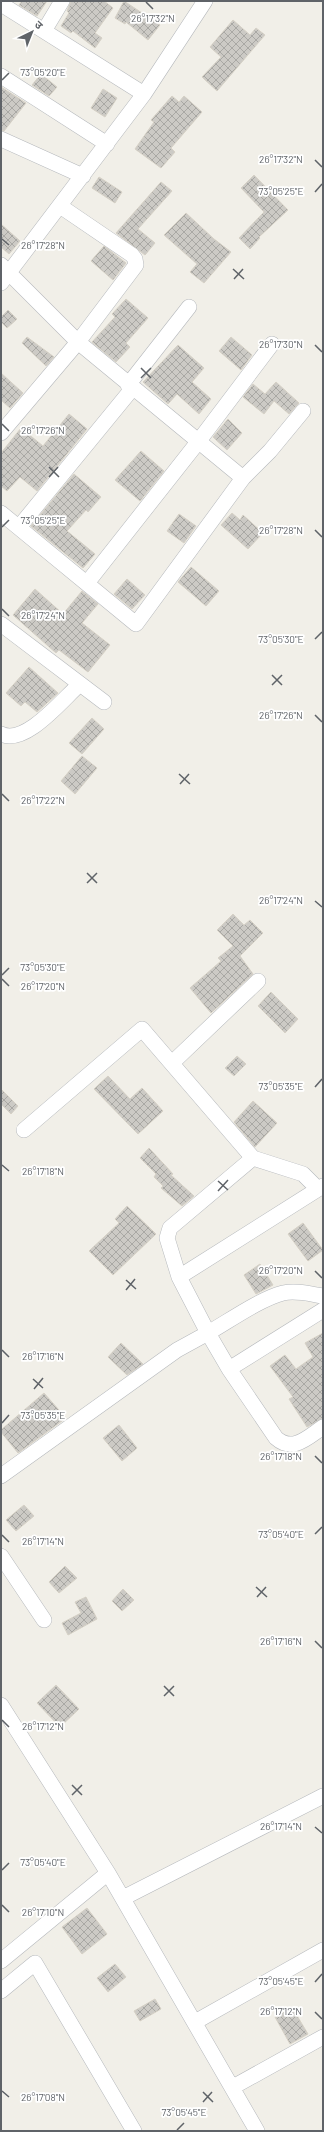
<svg xmlns="http://www.w3.org/2000/svg" width="324" height="2132" viewBox="0 0 324 2132" font-family="Barlow,'Noto Sans Devanagari',sans-serif">
<defs>
<pattern id="building-cross-hatch" width="8" height="8" patternUnits="userSpaceOnUse"><rect width="8" height="8" fill="#cccac5"/><path d="M0 0l8 8M0 8l8-8" fill="none" stroke="#a9a8a4"/></pattern>
</defs>
<rect width="100%" height="100%" fill="#f1efe8"/>
<path fill="url(#building-cross-hatch)" stroke="#d6d1c6" d="M 22,1 L 47,1 L 37,16 L 19,5 Z
M 71,1 L 104,1 L 113,8 L 95,33 L 102,38 L 95,48 L 73,31 L 71,33 L 61,26 L 69,13 L 67,11 Z
M 124,1 L 160,25 L 148,40 L 126,22 L 125,24 L 115,18 Z
M 233,20 L 250,35 L 256,28 L 265,35 L 217,91 L 202,77 L 221,57 L 210,47 Z
M 41,74 L 57,87 L 49,96 L 32,85 Z
M 1,87 L 26,103 L 4,131 L 1,130 Z
M 103,89 L 117,98 L 105,117 L 91,108 Z
M 172,96 L 179,102 L 184,96 L 202,112 L 171,148 L 175,152 L 161,168 L 135,149 L 154,122 L 151,120 Z
M 254,175 L 288,210 L 259,237 L 260,238 L 250,249 L 239,238 L 264,212 L 241,188 Z
M 99,177 L 122,192 L 115,203 L 92,188 Z
M 161,182 L 172,191 L 138,229 L 155,243 L 145,255 L 116,233 Z
M 186,213 L 214,239 L 231,252 L 204,283 L 190,272 L 197,264 L 164,235 Z
M 1,224 L 20,241 L 9,254 L 1,247 Z
M 104,246 L 126,263 L 113,280 L 91,261 Z
M 126,299 L 148,318 L 126,343 L 130,347 L 116,362 L 92,342 L 115,317 L 112,314 Z
M 8,310 L 17,319 L 7,328 L 1,322 L 1,317 Z
M 27,337 L 54,357 L 46,366 L 22,343 Z
M 231,337 L 252,355 L 241,370 L 219,351 Z
M 178,345 L 204,368 L 192,382 L 211,399 L 199,414 L 177,394 L 168,404 L 143,382 Z
M 1,373 L 23,393 L 10,408 L 1,400 Z
M 276,382 L 299,403 L 289,414 L 274,401 L 264,414 L 243,397 L 253,384 L 265,394 Z
M 69,414 L 87,429 L 37,491 L 20,477 L 7,491 L 1,486 L 1,453 L 21,428 L 43,446 Z
M 228,419 L 242,433 L 227,450 L 213,437 Z
M 141,451 L 164,471 L 140,501 L 115,480 Z
M 74,474 L 101,497 L 88,512 L 86,510 L 67,531 L 95,554 L 83,568 L 31,526 Z
M 232,513 L 240,520 L 243,515 L 263,533 L 248,549 L 221,525 Z
M 179,514 L 196,526 L 184,543 L 167,531 Z
M 191,567 L 219,591 L 206,606 L 178,582 Z
M 127,579 L 145,595 L 132,609 L 114,594 Z
M 35,589 L 63,614 L 82,591 L 98,604 L 82,623 L 110,645 L 88,672 L 59,650 L 56,653 L 13,615 Z
M 29,667 L 58,693 L 37,712 L 25,702 L 21,706 L 6,693 Z
M 92,718 L 104,729 L 82,754 L 69,743 Z
M 82,756 L 97,768 L 75,794 L 61,781 Z
M 233,914 L 244,925 L 250,920 L 263,933 L 240,956 L 253,974 L 211,1013 L 190,988 L 221,961 L 218,958 L 233,946 L 217,930 Z
M 271,992 L 298,1019 L 285,1033 L 258,1006 Z
M 237,1056 L 246,1064 L 234,1076 L 225,1068 Z
M 108,1076 L 130,1099 L 142,1088 L 163,1111 L 138,1134 L 94,1089 Z
M 1,1089 L 18,1106 L 11,1114 L 1,1104 Z
M 253,1101 L 277,1123 L 255,1147 L 234,1122 Z
M 149,1148 L 173,1174 L 171,1175 L 194,1196 L 182,1206 L 161,1188 L 163,1186 L 154,1177 L 156,1174 L 140,1158 Z
M 127,1206 L 156,1234 L 113,1275 L 89,1251 L 119,1223 L 115,1219 Z
M 303,1223 L 323,1250 L 308,1261 L 288,1234 Z
M 260,1264 L 273,1285 L 256,1294 L 244,1275 Z
M 323,1333 L 323,1418 L 307,1427 L 289,1399 L 293,1397 L 270,1366 L 285,1355 L 296,1369 L 313,1357 L 305,1343 Z
M 121,1343 L 143,1364 L 127,1375 L 108,1357 Z
M 44,1393 L 66,1418 L 18,1453 L 1,1432 L 1,1430 Z
M 119,1425 L 137,1448 L 122,1461 L 103,1438 Z
M 24,1505 L 34,1516 L 16,1531 L 6,1520 Z
M 65,1566 L 77,1578 L 59,1593 L 49,1582 Z
M 123,1589 L 134,1600 L 122,1611 L 112,1601 Z
M 86,1597 L 97,1619 L 68,1635 L 62,1623 L 81,1613 L 75,1602 Z
M 56,1685 L 79,1709 L 60,1727 L 37,1703 Z
M 87,1908 L 107,1934 L 82,1954 L 62,1927 Z
M 115,1964 L 126,1977 L 108,1992 L 97,1978 Z
M 155,1999 L 161,2009 L 140,2021 L 134,2011 Z
M 289,2009 L 293,2009 L 308,2034 L 290,2044 L 275,2017 Z"/>
<g fill="none" stroke-linecap="round" stroke-linejoin="round">
<g stroke="#b5b8bc" stroke-width="16">
<path id="minor" d="M 1,4 L 144,94
M 44,31 L 62,1
M 1,76 L 107,144
M 1,139 L 83,176
M 1,265 L 78,342 L 243,478
M 1,283 L 144,94 L 205,1
M 128,385 L 189,307
M 1,433 L 78,342 L 136,265 L 135,259 L 132,255 L 60,206
M 1,513 L 136,624 L 243,478 L 270,451 L 303,411
M 19,527 L 132,389
M 87,583 L 198,442 L 272,344
M 1,624 L 104,702
M 1,734 C 25,746 62,700 79,685
M 172,1063 L 258,981
M 24,1130 L 142,1029 L 253,1158 L 303,1174 L 318,1189
M 179,1277 L 167,1238 L 170,1228 L 253,1158
M 323,1296 C 310,1294 296,1290 283,1293 C 260,1299 229,1321 208,1333 L 229,1369 L 323,1310
M 229,1369 L 276,1438 C 293,1453 308,1437 323,1427
M 1,1476 L 177,1350 L 208,1333 L 179,1277 L 323,1186
M 1,1556 L 44,1620
M 1,1705 L 108,1873 L 257,2131
M 123,1898 L 323,1796
M 1,1961 L 108,1873
M 1,1991 L 35,1963 L 134,2131
M 195,2022 L 323,1950
M 233,2087 L 323,2037"/>
</g>
<use href="#minor" stroke="#fff" stroke-width="15"/>
</g>
<path fill="none" stroke="#5f6368" stroke-width="1.5" d="M 146,2 L 153,9M 2,80 L 9,73M 315,160 L 322,167M 315,192 L 322,184M 2,239 L 9,245M 233,269 L 244,279M 234,279 L 243,269M 315,345 L 322,352M 141,368 L 151,378M 141,378 L 151,368M 2,424 L 9,431M 49,467 L 59,477M 49,477 L 58,467M 2,527 L 9,520M 315,530 L 322,537M 2,609 L 9,616M 315,639 L 322,632M 272,675 L 282,685M 272,685 L 282,675M 315,715 L 322,722M 179,774 L 190,784M 180,784 L 189,774M 2,794 L 9,801M 87,873 L 97,883M 87,883 L 97,873M 315,901 L 322,907M 2,975 L 9,968M 2,979 L 9,986M 315,1087 L 322,1079M 2,1165 L 9,1171M 218,1181 L 228,1190M 218,1191 L 228,1180M 315,1271 L 322,1278M 126,1280 L 136,1289M 126,1290 L 135,1279M 2,1350 L 9,1357M 33,1379 L 43,1388M 34,1389 L 43,1378M 2,1423 L 9,1415M 315,1456 L 322,1463M 315,1534 L 322,1527M 2,1535 L 9,1542M 256,1587 L 267,1597M 257,1597 L 266,1587M 315,1641 L 322,1648M 164,1686 L 174,1696M 164,1696 L 174,1686M 2,1720 L 9,1727M 72,1785 L 82,1795M 72,1795 L 82,1785M 315,1827 L 322,1833M 2,1870 L 9,1863M 2,1905 L 9,1912M 315,1982 L 322,1974M 315,2012 L 322,2019M 2,2091 L 9,2097M 203,2092 L 213,2102M 203,2102 L 212,2092M 177,2130 L 184,2123"/>
<g font-size="10" text-anchor="middle" fill="#5f6368" stroke="#fff" stroke-width="3.5" stroke-linejoin="round" paint-order="stroke">
<text x="153" y="22">26°17'32"N</text>
<text x="43" y="76">73°05'20"E</text>
<text x="281" y="163">26°17'32"N</text>
<text x="281" y="195">73°05'25"E</text>
<text x="43" y="249">26°17'28"N</text>
<text x="281" y="348">26°17'30"N</text>
<text x="43" y="434">26°17'26"N</text>
<text x="43" y="524">73°05'25"E</text>
<text x="281" y="534">26°17'28"N</text>
<text x="43" y="619">26°17'24"N</text>
<text x="281" y="643">73°05'30"E</text>
<text x="281" y="719">26°17'26"N</text>
<text x="43" y="804">26°17'22"N</text>
<text x="281" y="904">26°17'24"N</text>
<text x="43" y="971">73°05'30"E</text>
<text x="43" y="990">26°17'20"N</text>
<text x="281" y="1090">73°05'35"E</text>
<text x="43" y="1175">26°17'18"N</text>
<text x="281" y="1274">26°17'20"N</text>
<text x="43" y="1360">26°17'16"N</text>
<text x="43" y="1419">73°05'35"E</text>
<text x="281" y="1460">26°17'18"N</text>
<text x="281" y="1538">73°05'40"E</text>
<text x="43" y="1545">26°17'14"N</text>
<text x="281" y="1645">26°17'16"N</text>
<text x="43" y="1730">26°17'12"N</text>
<text x="281" y="1830">26°17'14"N</text>
<text x="43" y="1866">73°05'40"E</text>
<text x="43" y="1916">26°17'10"N</text>
<text x="281" y="1985">73°05'45"E</text>
<text x="281" y="2015">26°17'12"N</text>
<text x="43" y="2101">26°17'08"N</text>
<text x="184" y="2116">73°05'45"E</text>
</g>
<rect width="324" height="2132" fill="none" stroke="#5f6368" stroke-width="4"/>
<g transform="translate(32 32) rotate(43)" stroke="#ffffff" stroke-width="3" paint-order="stroke">
<path d="M0-3L7 15L0 10L-7 15Z" fill="#5f6368"/>
<text y="-6" font-size="11" font-weight="bold" text-anchor="middle" fill="#5f6368">उ</text>
</g>
</svg>
